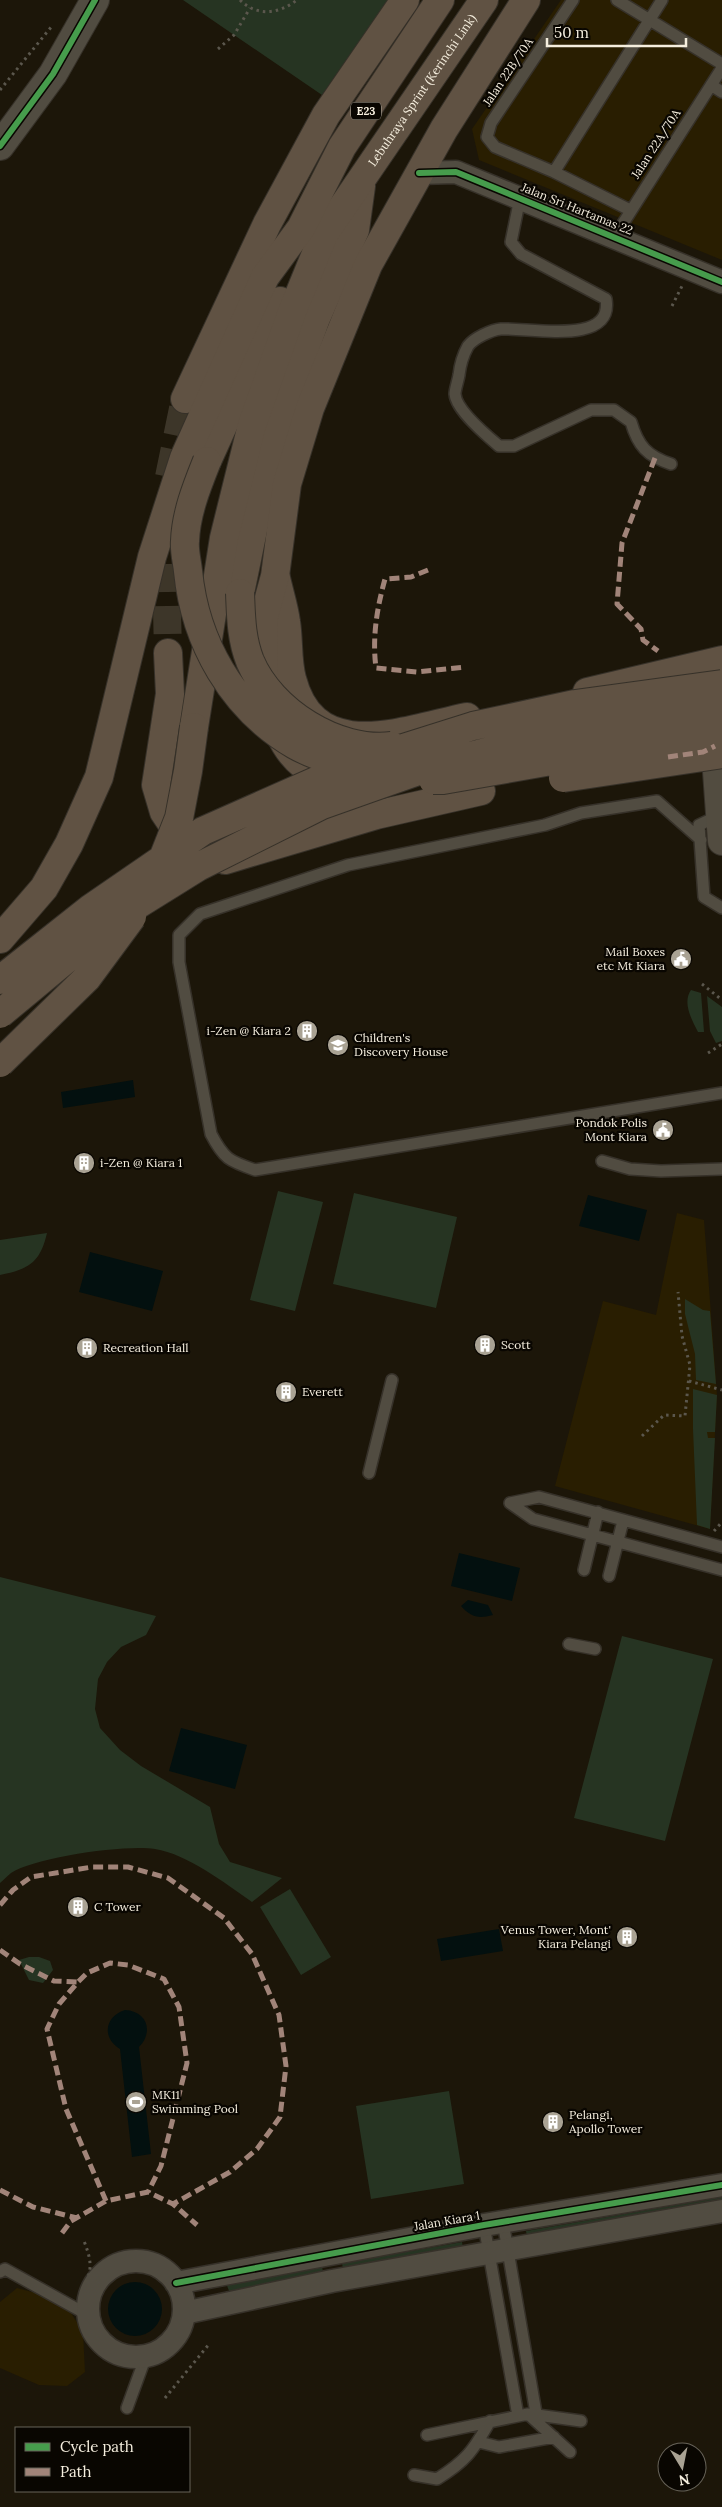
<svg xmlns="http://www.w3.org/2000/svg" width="722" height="2507" viewBox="0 0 722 2507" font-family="Lora,serif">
<rect width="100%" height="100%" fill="#1c1609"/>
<path fill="#291e01" d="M 561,0 L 722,0 L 722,260 L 479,160 L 472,129 Z
M 677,1213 L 704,1220 L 717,1395 L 710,1529 L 555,1486 L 603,1301 L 656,1315 Z
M 17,2288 L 47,2296 L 71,2313 L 83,2332 L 85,2372 L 67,2386 L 39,2385 L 0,2368 L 0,2302 Z"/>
<path fill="#263422" d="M 183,0 L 388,0 L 322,95 Z
M 691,990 L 701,993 L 704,1032 L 698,1032 C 692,1020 682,1003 691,990 Z
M 707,996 L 722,1007 L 722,1041 L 716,1043 L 710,1031 Z
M 278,1191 L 323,1202 L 295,1311 L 250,1300 Z
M 354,1193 L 457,1217 L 436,1308 L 333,1284 Z
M 47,1233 C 40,1263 29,1269 0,1275 L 0,1240 Z
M 685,1299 L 703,1310 L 710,1311 L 716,1384 L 696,1380 L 695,1354 L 685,1314 Z
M 693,1389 L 717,1395 L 715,1432 L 707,1432 L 708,1438 L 715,1438 L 710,1529 L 697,1525 L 693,1429 Z
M 0,1577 L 156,1616 L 146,1635 L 121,1647 L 107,1662 L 98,1679 L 95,1709 L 100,1728 L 120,1750 L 141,1766 L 210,1807 L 219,1844 L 230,1862 L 282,1878 L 252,1902 C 225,1883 187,1854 155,1849 C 127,1844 35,1857 11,1873 C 7,1876 4,1880 0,1883 Z
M 622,1636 L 713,1659 L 665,1841 L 574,1818 Z
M 290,1889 L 331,1957 L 301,1975 L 260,1907 Z
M 29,1957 L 39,1957 L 50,1961 L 53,1970 L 43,1983 L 29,1980 L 19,1960 Z
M 449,2091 L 464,2184 L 371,2199 L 356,2106 Z
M 722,2197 L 722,2206 L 528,2242 L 526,2231 Z
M 462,2242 L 464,2254 L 344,2275 L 342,2263 Z
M 322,2266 L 324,2279 L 231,2296 L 226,2283 Z"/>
<path fill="#03100f" d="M 133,1080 L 135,1097 L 63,1108 L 61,1092 Z
M 588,1195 L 647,1210 L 639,1241 L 579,1226 Z
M 90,1252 L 163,1271 L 152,1311 L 79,1292 Z
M 459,1553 L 520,1568 L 512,1601 L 451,1586 Z
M 468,1600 L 488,1605 L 493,1615 C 478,1619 471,1617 461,1606 Z
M 181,1728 L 247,1745 L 235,1789 L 169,1771 Z
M 499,1929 L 503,1951 L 441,1961 L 437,1939 Z
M 125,2010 C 147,2011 154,2032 139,2047 L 151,2154 L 132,2157 L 120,2049 C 102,2038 104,2017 125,2010 Z
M108 2309a27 27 0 1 1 54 0a27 27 0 1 1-54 0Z"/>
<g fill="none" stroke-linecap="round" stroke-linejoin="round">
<path stroke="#3d3629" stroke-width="28" stroke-dasharray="28 14" stroke-linecap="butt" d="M 169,477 L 185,399
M 165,522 L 168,653"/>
<g stroke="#363129" stroke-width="14">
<path id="service" d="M 573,0 L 491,123 L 487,137 L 495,147 L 554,172 L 630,210
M 617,0 L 722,64
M 711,85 L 722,92
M 554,172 L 662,0
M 520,198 L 511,242 L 521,254 L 606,299 C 614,347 528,327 501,329 C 491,330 474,338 468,346 C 463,355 460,366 459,375 C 458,381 455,389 455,394 C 456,410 487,436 499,446 L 514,446 L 591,410 L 614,410 L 631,422 C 638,446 647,456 671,464
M 615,236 L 722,68
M 720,815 L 699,825 L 704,897 L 722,908
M 701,840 L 657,801 L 581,813 L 545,825 L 348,865 L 200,914 L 179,935 L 179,962 L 211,1134 C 224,1159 229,1161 255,1170 L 722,1093
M 602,1161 L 630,1169 L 661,1171 L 722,1169
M 369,1473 L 392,1380
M 510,1503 L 533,1519 L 722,1570
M 510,1503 L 539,1497 L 722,1547
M 584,1570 L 598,1512
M 609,1576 L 623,1521
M 569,1644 L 595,1649
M 503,2222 L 536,2413
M 484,2225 L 518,2416
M 0,2272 L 5,2269 L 88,2315
M 127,2408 L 146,2356
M 530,2414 L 581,2421
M 427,2435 L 528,2414 L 570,2452
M 479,2442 L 499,2447 L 554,2437
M 414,2475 L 437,2479 C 466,2461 473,2451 490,2421"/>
</g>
<g stroke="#363129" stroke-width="25">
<path id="minor" d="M 419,173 L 456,172 L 722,282
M88 2309a48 48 0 1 1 96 0a48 48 0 1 1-96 0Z
M 176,2283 L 484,2225 L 722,2185
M 184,2313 L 332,2281 L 722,2211"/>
</g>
<g stroke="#363129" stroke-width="30">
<path id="tertiary" d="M 0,146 L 53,74 L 95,0"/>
</g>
<g stroke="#363129" stroke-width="30">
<path id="secondary" d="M 714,730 L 722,841"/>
</g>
<g stroke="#363129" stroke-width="30">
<g id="motorway">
<path d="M 185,399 L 267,224 L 326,115 L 405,0"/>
<path d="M 207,461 L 280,301"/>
<path d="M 276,578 C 279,592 284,607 286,622 C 289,641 287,661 292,679 C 315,767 404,730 467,717"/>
<path d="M 240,593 L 260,496 L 279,419 L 316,318 L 355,230 L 361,186"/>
<path d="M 168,653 L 170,694 L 156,785 L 164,812 L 186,845"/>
<path d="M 587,692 L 722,660"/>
<path d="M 268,695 L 264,676 L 263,620 L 275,576 L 287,484 L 310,408 L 368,265 L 444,129 L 526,0"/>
<path id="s1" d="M 194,727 L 224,538 L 252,425 L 292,312 L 324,234 L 484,0"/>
<path d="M 280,734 C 291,760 313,777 341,783"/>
<path d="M 225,860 L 376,815 L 481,791"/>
<path d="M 0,939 L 44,888 L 69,844 L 99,777 L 152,557 L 184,458 L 265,277 L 301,228 L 342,147 L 440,0"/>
</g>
</g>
<path stroke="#5b574d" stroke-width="3" stroke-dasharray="2.5 4" stroke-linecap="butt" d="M 240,0 C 257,17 279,14 297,0
M 218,49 L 234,35 L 250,8
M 0,90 L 52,26
M 672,306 L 682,286
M 702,984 L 722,1000
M 708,1053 L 722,1044
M 689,1381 L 722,1390
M 642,1436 L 664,1415 L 685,1416 L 690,1365 L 682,1336 L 678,1292
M 714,1531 L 722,1522
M 81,2294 C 92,2272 93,2264 84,2241
M 165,2398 L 210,2343"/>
<use href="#service" stroke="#514c41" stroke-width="11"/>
<use href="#minor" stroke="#514c41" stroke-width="22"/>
<use href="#tertiary" stroke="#514c41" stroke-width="28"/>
<use href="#secondary" stroke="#524c40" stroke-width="28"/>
<use href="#motorway" stroke="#605243" stroke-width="28"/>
<g stroke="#363129" stroke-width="30" stroke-linecap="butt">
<path id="motorway-bridge" d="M 207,461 C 197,486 186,513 185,541 C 184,551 187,561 188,571 C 195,642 232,708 295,745 C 314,756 337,762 358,770
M 240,593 C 241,616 241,638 250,661 C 271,711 337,753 392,746
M 563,778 L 722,754
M 433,780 L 443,780 L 722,731
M 162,861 L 179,818 L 188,771 L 194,727
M 0,980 L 91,908 L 203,831 L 318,780 L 381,755 L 473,726 L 575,704 L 722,684
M 0,1014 L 116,918 L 198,867 L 322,805 L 432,766 L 536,739 L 645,717 L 722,706
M 0,1063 L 87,978 L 132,917"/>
</g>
<use href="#motorway-bridge" stroke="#605243" stroke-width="28"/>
<path stroke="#a18479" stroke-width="5" stroke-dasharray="10 5" stroke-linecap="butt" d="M 655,458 L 622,543 L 617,604 L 641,629 L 643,640 L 658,651
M 428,570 L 411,577 L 385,579 C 377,608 372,637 376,668 L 417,672 L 465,667
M 668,757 L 703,752 L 715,746
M 0,1905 L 13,1890 L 31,1877 L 92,1867 L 128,1867 L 168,1878 L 224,1918 L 252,1954 L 279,2015 L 286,2066 L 280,2117 L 257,2149 L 230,2172 L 173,2204
M 0,1950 L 20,1964 L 54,1981 L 78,1982
M 0,2190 L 33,2207 L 77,2218
M 106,2201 L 66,2109 L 47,2029 L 59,2004 L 78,1982 L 87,1973 L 110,1963 L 128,1965 L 164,1979 L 179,2007 L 187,2063 L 161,2166 L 148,2192
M 62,2233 L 71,2221 L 106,2201 L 148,2192 L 173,2204 L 197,2225"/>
<g stroke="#090601" stroke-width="9">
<path id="cycleway" d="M 0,146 L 53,74 L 95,0
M 419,173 L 456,172 L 722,282
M 176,2283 L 484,2225 L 722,2185"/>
</g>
<use href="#cycleway" stroke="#469c4c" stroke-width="6"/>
</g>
<defs>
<g id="civic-disc" transform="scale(1.125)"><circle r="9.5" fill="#a9a293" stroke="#090601"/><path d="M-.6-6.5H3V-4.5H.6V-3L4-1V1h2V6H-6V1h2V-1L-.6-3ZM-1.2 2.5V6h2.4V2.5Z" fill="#fff"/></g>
<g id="building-disc" transform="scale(1.125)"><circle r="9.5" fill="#a9a293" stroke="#090601"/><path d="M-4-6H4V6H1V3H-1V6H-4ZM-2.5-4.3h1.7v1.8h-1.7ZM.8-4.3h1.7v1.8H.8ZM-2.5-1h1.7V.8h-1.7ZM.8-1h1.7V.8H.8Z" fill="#fff"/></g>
<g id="school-disc" transform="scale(1.125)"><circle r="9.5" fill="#a9a293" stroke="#090601"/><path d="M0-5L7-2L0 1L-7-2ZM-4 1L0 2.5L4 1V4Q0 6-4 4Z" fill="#fff"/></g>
<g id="stadium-disc" transform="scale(1.125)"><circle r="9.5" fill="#a9a293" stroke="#090601"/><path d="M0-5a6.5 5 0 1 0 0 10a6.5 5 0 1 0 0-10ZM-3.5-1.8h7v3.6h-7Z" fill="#fff"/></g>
</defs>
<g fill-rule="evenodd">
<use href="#civic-disc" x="681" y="959"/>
<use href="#building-disc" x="307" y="1031"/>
<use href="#school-disc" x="338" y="1045"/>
<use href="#civic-disc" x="663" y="1130"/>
<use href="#building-disc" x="84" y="1163"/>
<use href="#building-disc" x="485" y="1345"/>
<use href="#building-disc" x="87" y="1348"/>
<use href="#building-disc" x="286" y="1392"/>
<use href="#building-disc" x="78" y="1907"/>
<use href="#building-disc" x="627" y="1937"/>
<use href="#stadium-disc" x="136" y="2102"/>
<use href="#building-disc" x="553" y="2122"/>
</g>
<g text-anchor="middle" stroke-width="4.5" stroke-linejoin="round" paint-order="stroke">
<rect fill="#090601" stroke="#aea89c" stroke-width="1" x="351" y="102.5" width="30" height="17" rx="4"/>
<g font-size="11" font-weight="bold" fill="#f5eede">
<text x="366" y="115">E23</text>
</g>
<g font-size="12" fill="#f5eede" stroke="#090601">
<text transform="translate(508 72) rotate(-56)" y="4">Jalan 22B/70A</text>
<text dy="4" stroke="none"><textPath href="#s1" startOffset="686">Lebuhraya Sprint (Kerinchi Link)</textPath></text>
<text transform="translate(656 144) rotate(-57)" y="4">Jalan 22A/70A</text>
<text transform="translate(577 209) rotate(22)" y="4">Jalan Sri Hartamas 22</text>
<text transform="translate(447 2221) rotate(-10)" y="4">Jalan Kiara 1</text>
</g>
<g font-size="12" fill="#f5eede" stroke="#090601" text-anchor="start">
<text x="665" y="956" text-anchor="end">Mail Boxes<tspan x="665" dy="14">etc Mt Kiara</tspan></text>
<text x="291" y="1035" text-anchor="end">i-Zen @ Kiara 2</text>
<text x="354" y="1042">Children's<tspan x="354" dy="14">Discovery House</tspan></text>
<text x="647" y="1127" text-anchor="end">Pondok Polis<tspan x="647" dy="14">Mont Kiara</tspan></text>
<text x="100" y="1167">i-Zen @ Kiara 1</text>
<text x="501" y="1349">Scott</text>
<text x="103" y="1352">Recreation Hall</text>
<text x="302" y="1396">Everett</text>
<text x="94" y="1911">C Tower</text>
<text x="611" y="1934" text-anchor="end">Venus Tower, Mont'<tspan x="611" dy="14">Kiara Pelangi</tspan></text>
<text x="152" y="2099">MK11<tspan x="152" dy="14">Swimming Pool</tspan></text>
<text x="569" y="2119">Pelangi,<tspan x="569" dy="14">Apollo Tower</tspan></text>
</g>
</g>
<rect x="15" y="2427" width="175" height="65" fill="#090601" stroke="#676359"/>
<rect x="25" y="2443" width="25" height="8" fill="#469c4c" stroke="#676359"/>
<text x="60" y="2452" font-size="15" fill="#f5eede">Cycle path</text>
<rect x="25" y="2468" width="25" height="8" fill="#a18479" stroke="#676359"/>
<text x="60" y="2477" font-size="15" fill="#f5eede">Path</text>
<g transform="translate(682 2467) rotate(170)"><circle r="24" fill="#090601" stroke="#676359"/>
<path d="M0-4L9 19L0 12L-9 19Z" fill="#a9a293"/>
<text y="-8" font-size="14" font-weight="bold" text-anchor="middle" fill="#f5eede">N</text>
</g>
<path d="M547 38v8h139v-8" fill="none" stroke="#f5eede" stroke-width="2.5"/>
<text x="554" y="38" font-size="15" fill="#f5eede" stroke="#090601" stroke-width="4" paint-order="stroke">50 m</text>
</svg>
